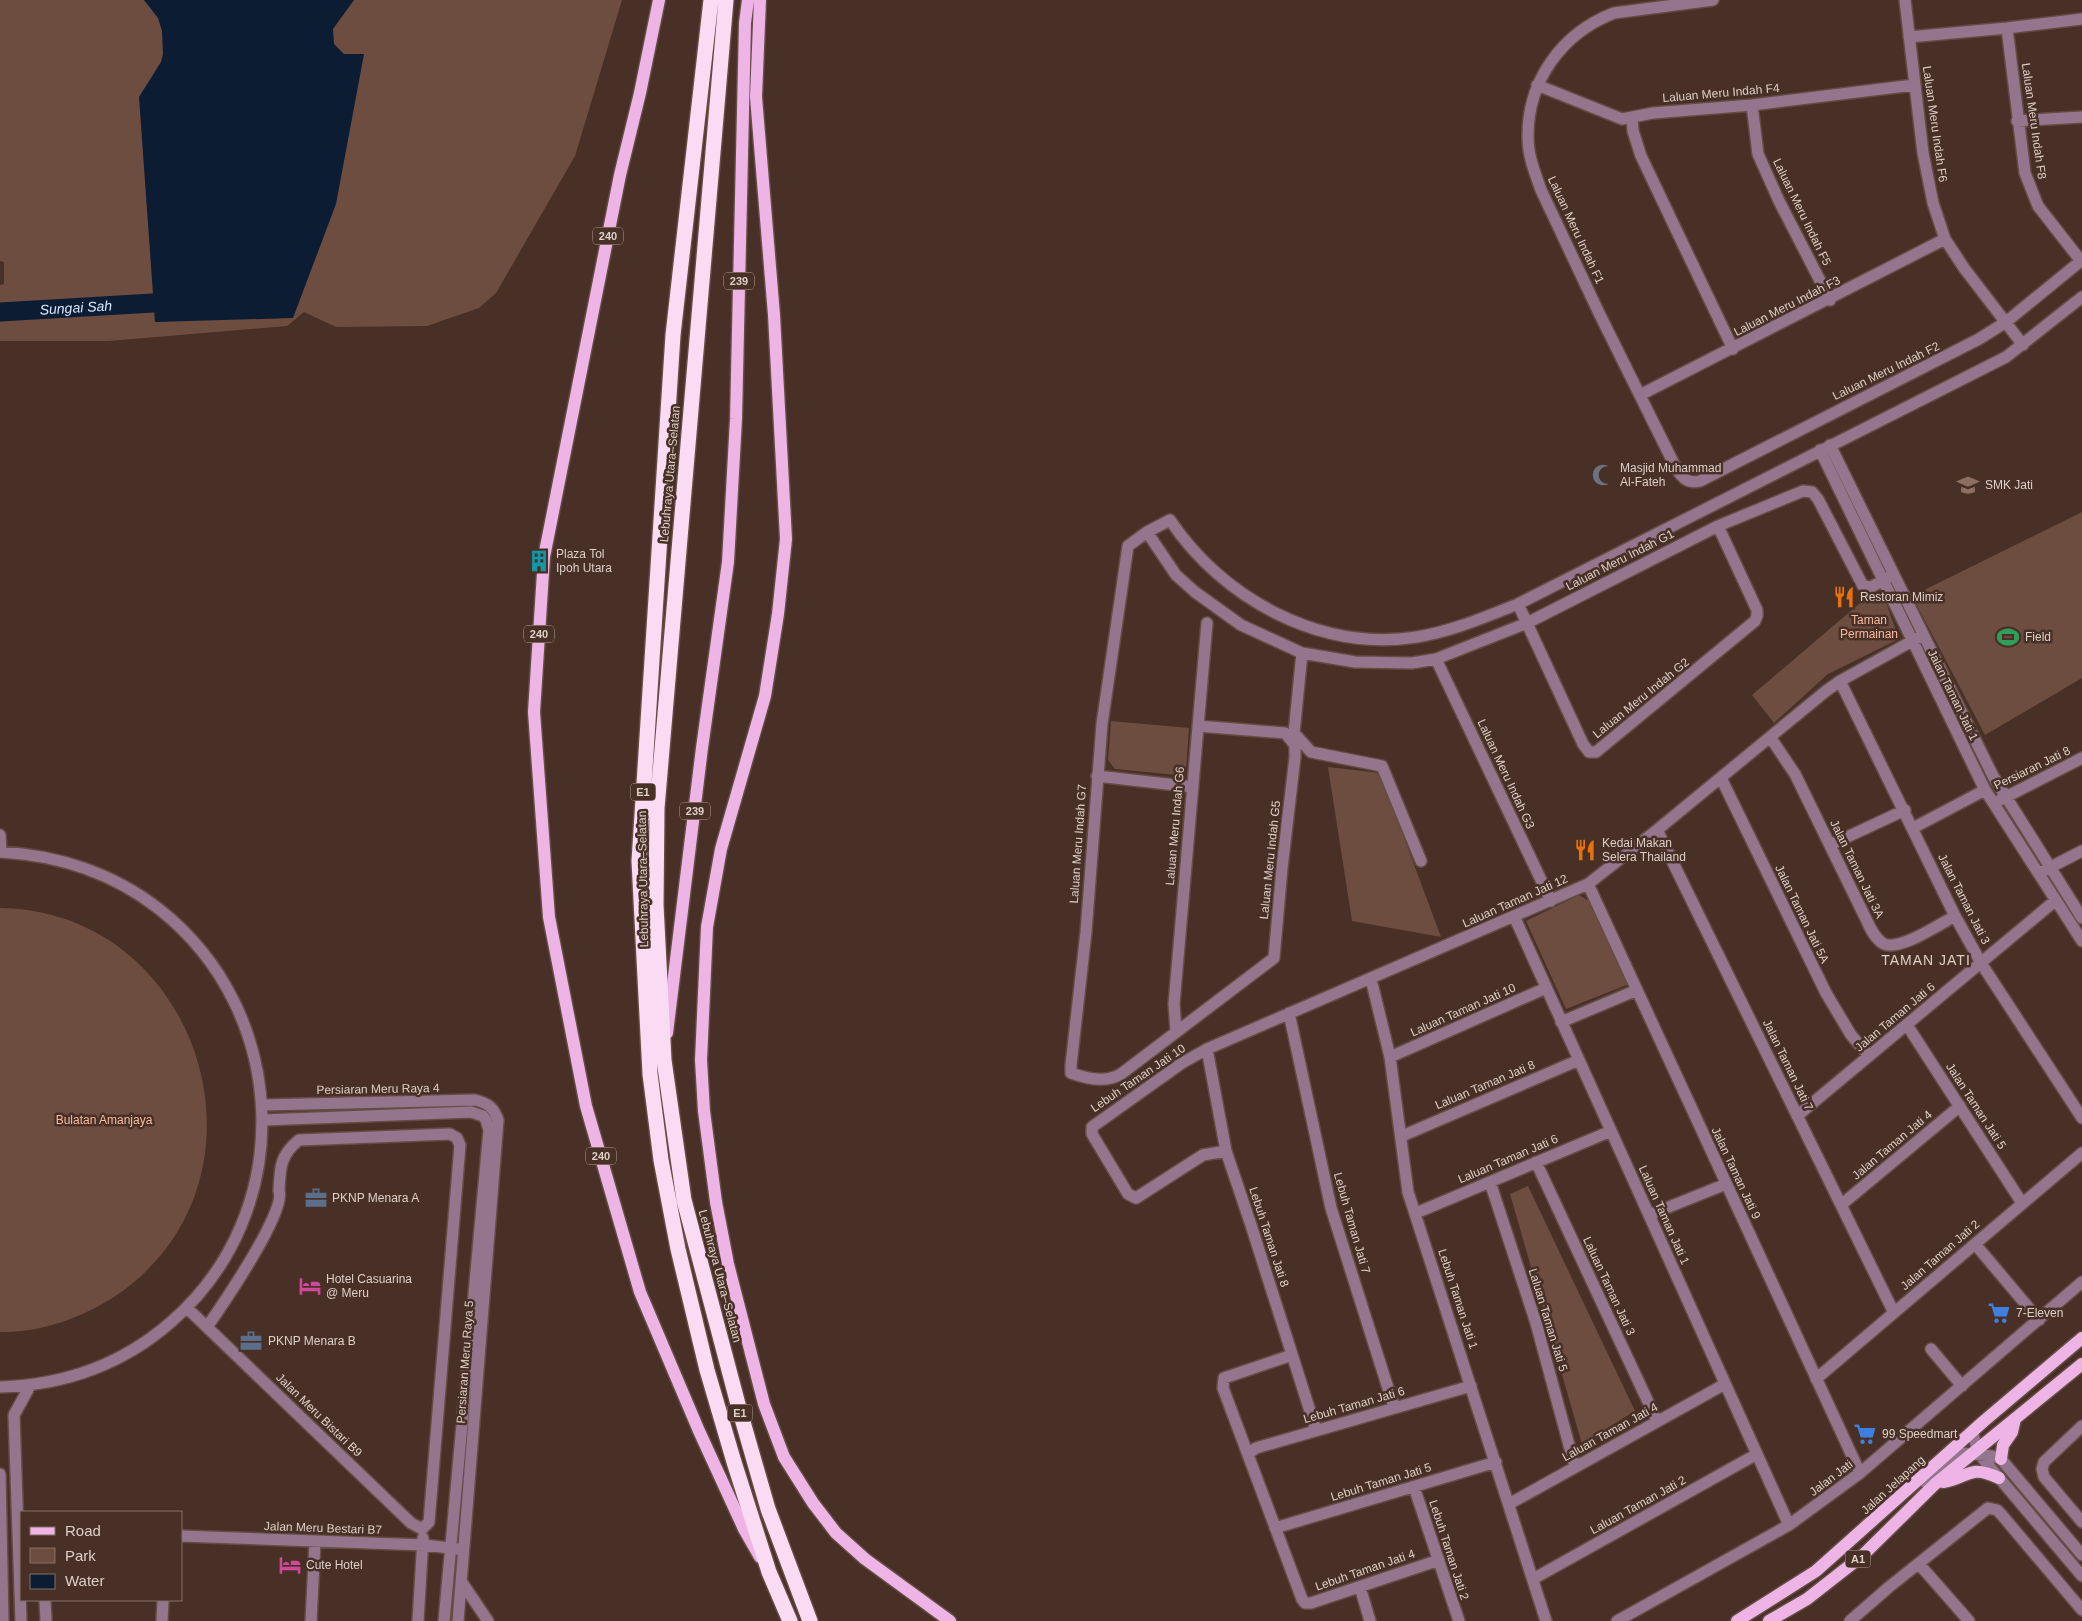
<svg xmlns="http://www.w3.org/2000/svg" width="2082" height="1621" viewBox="0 0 2082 1621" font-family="Helvetica,sans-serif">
<rect width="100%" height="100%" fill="#483026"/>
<path fill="#6d4d40" d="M 0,0 L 622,0 L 575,156 L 496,293 L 479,308 L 427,326 L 336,327 L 304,312 L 287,326 L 109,341 L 0,341 L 0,285 L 4,284 L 4,262 L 0,261 Z
M 2082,512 L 2082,678 L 1985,735 L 1912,596 Z
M 1883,594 L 1899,639 L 1828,674 L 1774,723 L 1752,695 L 1866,598 Z
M 1111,721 L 1189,728 L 1186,769 L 1177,775 L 1115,769 L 1108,760 Z
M 1328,767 L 1380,773 L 1441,937 L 1352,921 Z
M 1579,895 L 1595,905 L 1629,984 L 1566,1009 L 1526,921 Z
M 0,908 C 204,911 285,1184 114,1297 C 81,1318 40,1333 0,1332 Z
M 1528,1186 L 1635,1411 L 1582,1444 L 1510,1194 Z"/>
<path fill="#0b1c33" d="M 144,0 L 354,0 L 333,29 L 334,44 L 344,54 L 364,54 L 336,204 L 293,318 L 155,322 L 139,97 L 161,62 L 163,54 L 162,31 L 158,18 Z"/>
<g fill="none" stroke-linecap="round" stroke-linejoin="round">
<path stroke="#0b1c33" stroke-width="19" id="s1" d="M 0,312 L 153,303"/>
<g stroke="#634d43" stroke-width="14">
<path id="minor" d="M 1713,0 L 1614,13 C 1562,33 1527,81 1528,138 C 1528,156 1535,173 1541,190 L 1599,313 L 1676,468 C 1682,478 1688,484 1700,481 L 1979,339 L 2006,322 L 2082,260
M 1905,0 L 1923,153 L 1933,203 L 1945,239 L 1964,268 L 2023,345
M 2007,28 L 2025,173 L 2038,206 L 2081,261
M 1909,37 L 2007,28 L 2082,19
M 1537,85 L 1622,119 L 1653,113 L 1752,105 L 1914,85
M 1752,105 L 1758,154 L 1779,201 L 1830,300
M 1632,118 L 1633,131 L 1641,156 L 1733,349
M 2017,121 L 2082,117
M 1640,395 L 1945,239
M 1830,445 L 1993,776 L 2082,918
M 1820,450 L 1985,790 L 2082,941
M 1147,532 L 1176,575 L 1195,592 L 1241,625 L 1302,653 L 1355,662 L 1412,663 L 1436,659 L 1527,623 L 1718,526 L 1803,491 L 1812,492 L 1818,499 L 1863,586 L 1871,587 L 1893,575
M 1518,604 L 1583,744 L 1589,752 L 1596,752 L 1755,621 L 1757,616 L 1757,610 L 1718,526
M 1302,653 L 1294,733 L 1311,752 L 1382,766 L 1421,861
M 1436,659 L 1551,901
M 1840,681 L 1955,916 L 1981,963 L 2082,1118
M 1198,726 L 1285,733 L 1295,745 L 1295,757 L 1282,868 L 1274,958 L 1121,1074 C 1106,1083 1087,1079 1071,1073 L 1071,1065 L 1086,932 L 1102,724 L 1128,546 L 1147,532 L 1170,520 C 1223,599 1320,652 1417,637 C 1453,631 1485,617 1518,604 L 2006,357 L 2082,297
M 1770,737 L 1795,774 L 1866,919 C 1870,928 1875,939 1884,944 C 1900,951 1940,924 1955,916
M 1097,776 L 1193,787
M 1721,778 L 1826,993 L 1851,1035 L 1869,1056
M 2000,800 L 2082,758
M 1913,828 L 1985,790
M 1657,830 L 1894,1313
M 0,835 L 1,852
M 1830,845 L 1905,810
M 0,852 C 57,855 113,873 159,909 C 290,1012 298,1212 171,1322 C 122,1365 65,1385 0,1387
M 2043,871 L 2082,851
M 1588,884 L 1860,1473
M 1514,916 L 1789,1525
M 1371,979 L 1390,1057 L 1408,1192 L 1546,1621
M 1289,1013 L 1331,1208 L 1394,1407
M 1561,1022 L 1637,990
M 1907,1025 L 2022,1203
M 1176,1031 L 1174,1004 L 1207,623
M 1207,1049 L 1226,1151 L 1251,1225 L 1316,1430
M 1390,1057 L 1546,988
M 262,1105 L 475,1100 C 488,1103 494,1108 498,1120 L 458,1621
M 1797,1116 L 2056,900
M 263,1120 L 471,1112 L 483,1116
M 1402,1136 L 1579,1060
M 1226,1151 L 1203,1155 L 1136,1198 L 1128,1194 L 1092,1134 L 1092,1127 L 1182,1063 L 1207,1049 L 1588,884 L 1657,830 L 1826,691 L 1840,681 L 1923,635
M 1536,1162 L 1657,1421
M 1490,1182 L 1536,1323 L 1575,1467
M 1841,1205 L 1960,1106
M 1416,1213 L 1611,1131
M 1649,1215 L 1726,1184
M 1975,1244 L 2039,1320
M 187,1308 L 411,1523 L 422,1529
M 207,1327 C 221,1307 287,1211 279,1191 C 280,1168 280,1155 299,1140 L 450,1134 L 457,1138 L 460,1145 L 429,1522 L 422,1529
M 1931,1349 L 1962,1386
M 1292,1355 L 1224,1378 L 1223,1388 L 1302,1599 L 1305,1603 L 1311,1603 L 1439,1560
M 1816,1379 L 2082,1153
M 2082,1426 L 2044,1462 L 2042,1469 L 2044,1477 L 2082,1522
M 1972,1432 L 1979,1454 L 2082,1576
M 1248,1454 L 1256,1448 L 1471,1386
M 0,1474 L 3,1621
M 1925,1482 L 1961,1453 L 1992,1456 L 2001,1459 L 2082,1555
M 1414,1487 L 1459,1621
M 1509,1504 L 1725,1384
M 1275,1528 L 1496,1462
M 181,1536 L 424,1545 L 458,1549
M 1919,1564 L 1969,1621
M 1533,1579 L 1757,1454
M 461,1581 L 488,1621
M 1360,1587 L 1370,1621
M 45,1600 L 46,1621
M 21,1621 L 14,1415 L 30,1386
M 162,1621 L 163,1600
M 311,1621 L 315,1542
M 418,1621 L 423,1538
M 444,1621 L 489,1130 L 486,1120 L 483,1116
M 1617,1621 L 1789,1525 L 1860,1473 L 2082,1282
M 1850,1621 L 1889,1587 L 1988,1508 L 1997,1510 L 2001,1514 L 2082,1610"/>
</g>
<g stroke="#634d43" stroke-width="15">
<path id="major" d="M 659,0 L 640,93 L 620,175 L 544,557 L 534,712 L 549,917 L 586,1106 L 640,1292 L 699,1431 L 744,1529 L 760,1557
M 760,0 L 756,97 L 774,315 L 786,539 L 778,614 L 765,696 L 721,849 L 707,927 L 701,1060 L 704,1111 L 716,1202 L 728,1264 L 764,1404 L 784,1457 L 813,1503 L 836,1533 L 865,1559 L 950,1621
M 667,1033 L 702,748 L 728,562 L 736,419 L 745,23 L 748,0
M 2001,1459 L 2003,1445 L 2012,1432 L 2015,1419
M 1943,1482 C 1970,1477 1969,1464 1999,1478
M 1737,1621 L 1816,1571 L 1984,1421 L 2082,1338
M 1769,1621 L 1807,1599 L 1862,1556 L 1935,1484 L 2082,1364"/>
</g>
<g stroke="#634d43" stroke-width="18">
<path id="highway" d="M 711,0 L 673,335 L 639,861 L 650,1074 L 661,1160 L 678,1249 L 707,1370 L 734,1462 L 769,1572 L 790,1621
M 726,0 L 657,808 L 656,905 L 664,1060 L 684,1200 L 739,1408 L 768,1509 L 810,1621"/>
</g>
<use href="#minor" stroke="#93768e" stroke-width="11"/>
<use href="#major" stroke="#eeb4e5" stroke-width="12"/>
<use href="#highway" stroke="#f9dcf4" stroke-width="15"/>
</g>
<defs>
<g id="mosque-bare" transform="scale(1.725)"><path d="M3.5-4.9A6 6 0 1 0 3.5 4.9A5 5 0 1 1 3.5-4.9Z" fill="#6b7280" stroke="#483026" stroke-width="2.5" paint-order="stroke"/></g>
<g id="school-bare" transform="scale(1.725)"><path d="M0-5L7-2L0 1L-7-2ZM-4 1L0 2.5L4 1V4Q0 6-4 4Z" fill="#8d6e63" stroke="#483026" stroke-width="2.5" paint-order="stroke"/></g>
<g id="building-bare" transform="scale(1.725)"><path d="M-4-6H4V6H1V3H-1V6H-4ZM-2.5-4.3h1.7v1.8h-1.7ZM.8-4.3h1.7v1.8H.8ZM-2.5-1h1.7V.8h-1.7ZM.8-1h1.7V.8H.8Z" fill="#0f9aa8" stroke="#483026" stroke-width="2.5" paint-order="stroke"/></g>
<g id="restaurant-bare" transform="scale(1.725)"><path d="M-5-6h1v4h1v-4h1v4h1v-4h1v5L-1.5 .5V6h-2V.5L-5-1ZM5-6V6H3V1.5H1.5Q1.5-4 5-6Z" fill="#e8710a" stroke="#483026" stroke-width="2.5" paint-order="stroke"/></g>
<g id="stadium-bare" transform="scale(1.725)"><path d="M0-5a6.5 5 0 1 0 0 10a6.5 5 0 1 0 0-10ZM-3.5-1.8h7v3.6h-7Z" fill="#2e9e5b" stroke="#483026" stroke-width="2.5" paint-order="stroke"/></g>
<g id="office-bare" transform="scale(1.725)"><path d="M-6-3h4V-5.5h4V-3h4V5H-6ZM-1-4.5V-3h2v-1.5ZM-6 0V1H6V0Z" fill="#5c6f8a" stroke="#483026" stroke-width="2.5" paint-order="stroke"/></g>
<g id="hotel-bare" transform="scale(1.725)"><path d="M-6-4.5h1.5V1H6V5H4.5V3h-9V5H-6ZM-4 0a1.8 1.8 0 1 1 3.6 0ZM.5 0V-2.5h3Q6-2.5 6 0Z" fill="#d1479c" stroke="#483026" stroke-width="2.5" paint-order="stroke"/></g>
<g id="supermarket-bare" transform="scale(1.725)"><path d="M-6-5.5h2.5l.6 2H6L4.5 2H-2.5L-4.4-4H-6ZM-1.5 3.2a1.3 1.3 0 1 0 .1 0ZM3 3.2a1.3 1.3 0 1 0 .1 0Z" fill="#3f7fe0" stroke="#483026" stroke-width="2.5" paint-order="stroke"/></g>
</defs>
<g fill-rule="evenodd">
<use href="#mosque-bare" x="1603" y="475"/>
<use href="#school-bare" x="1968" y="485"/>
<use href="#building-bare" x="539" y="561"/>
<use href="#restaurant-bare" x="1844" y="597"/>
<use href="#stadium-bare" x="2008" y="637"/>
<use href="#restaurant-bare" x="1585" y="850"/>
<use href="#office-bare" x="316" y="1198"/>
<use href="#hotel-bare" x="310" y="1286"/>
<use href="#supermarket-bare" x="1999" y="1313"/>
<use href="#office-bare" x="251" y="1341"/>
<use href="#supermarket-bare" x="1865" y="1434"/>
<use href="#hotel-bare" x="290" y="1565"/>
</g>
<g text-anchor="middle" stroke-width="5" stroke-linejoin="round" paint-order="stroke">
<g fill="#483026" stroke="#b19f97" stroke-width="1">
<rect x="593" y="227.5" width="30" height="17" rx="4"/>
<rect x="724" y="272.5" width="30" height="17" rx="4"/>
<rect x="524" y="625.5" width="30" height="17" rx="4"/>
<rect x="630.5" y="783.5" width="25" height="17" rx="4"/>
<rect x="680" y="802.5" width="30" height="17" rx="4"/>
<rect x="586" y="1147.5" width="30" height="17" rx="4"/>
<rect x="727.5" y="1404.5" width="25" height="17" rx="4"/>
<rect x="1845.5" y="1550.5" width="25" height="17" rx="4"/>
</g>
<g font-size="11" font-weight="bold" fill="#decfc8">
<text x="608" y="240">240</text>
<text x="739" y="285">239</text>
<text x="539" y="638">240</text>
<text x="643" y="796">E1</text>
<text x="695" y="815">239</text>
<text x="601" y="1160">240</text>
<text x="740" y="1417">E1</text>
<text x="1858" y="1563">A1</text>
</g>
<g font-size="12" fill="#decfc8" stroke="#483026">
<text transform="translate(1721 93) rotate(-5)" y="4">Laluan Meru Indah F4</text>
<text transform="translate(2034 121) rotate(82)" y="4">Laluan Meru Indah F8</text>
<text transform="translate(1935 124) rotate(82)" y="4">Laluan Meru Indah F6</text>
<text transform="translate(1802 212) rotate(64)" y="4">Laluan Meru Indah F5</text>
<text transform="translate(1576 230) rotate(65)" y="4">Laluan Meru Indah F1</text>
<text transform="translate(1787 306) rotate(-27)" y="4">Laluan Meru Indah F3</text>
<text transform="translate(1886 371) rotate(-26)" y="4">Laluan Meru Indah F2</text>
<text transform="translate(670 474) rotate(-85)" y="4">Lebuhraya Utara–Selatan</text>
<text transform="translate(1620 560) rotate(-27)" y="4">Laluan Meru Indah G1</text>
<text transform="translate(1953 695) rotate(64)" y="4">Jalan Taman Jati 1</text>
<text transform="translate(1641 698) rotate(-39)" y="4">Laluan Meru Indah G2</text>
<text transform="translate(2032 768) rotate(-26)" y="4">Persiaran Jati 8</text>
<text transform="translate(1506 774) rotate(65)" y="4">Laluan Meru Indah G3</text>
<text transform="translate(1175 826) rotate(-85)" y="4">Laluan Meru Indah G6</text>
<text transform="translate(1078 844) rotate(-86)" y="4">Laluan Meru Indah G7</text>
<text transform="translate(1270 860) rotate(-84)" y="4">Laluan Meru Indah G5</text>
<text transform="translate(1857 869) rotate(64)" y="4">Jalan Taman Jati 3A</text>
<text transform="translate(643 879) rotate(-91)" y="4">Lebuhraya Utara–Selatan</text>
<text transform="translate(1964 899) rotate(63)" y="4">Jalan Taman Jati 3</text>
<text transform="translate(1515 901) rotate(-24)" y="4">Laluan Taman Jati 12</text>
<text transform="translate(1802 914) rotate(64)" y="4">Jalan Taman Jati 5A</text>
<text transform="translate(1463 1010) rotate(-24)" y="4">Laluan Taman Jati 10</text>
<text transform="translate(1895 1017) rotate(-40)" y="4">Jalan Taman Jati 6</text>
<text transform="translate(1788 1065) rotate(64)" y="4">Jalan Taman Jati 7</text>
<text transform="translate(1138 1078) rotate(-34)" y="4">Lebuh Taman Jati 10</text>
<text transform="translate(1485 1085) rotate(-23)" y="4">Laluan Taman Jati 8</text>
<text transform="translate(378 1089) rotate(-1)" y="4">Persiaran Meru Raya 4</text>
<text transform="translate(1976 1106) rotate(57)" y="4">Jalan Taman Jati 5</text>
<text transform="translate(1892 1145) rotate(-40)" y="4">Jalan Taman Jati 4</text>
<text transform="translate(1508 1159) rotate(-23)" y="4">Laluan Taman Jati 6</text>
<text transform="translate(1736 1173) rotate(65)" y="4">Jalan Taman Jati 9</text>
<text transform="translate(1664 1215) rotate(66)" y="4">Laluan Taman Jati 1</text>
<text transform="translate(1352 1223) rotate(74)" y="4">Lebuh Taman Jati 7</text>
<text transform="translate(1269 1237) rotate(72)" y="4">Lebuh Taman Jati 8</text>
<text transform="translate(1940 1255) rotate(-41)" y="4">Jalan Taman Jati 2</text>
<text transform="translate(720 1276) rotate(75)" y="4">Lebuhraya Utara–Selatan</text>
<text transform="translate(1609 1286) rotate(65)" y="4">Laluan Taman Jati 3</text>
<text transform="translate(1458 1299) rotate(72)" y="4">Lebuh Taman Jati 1</text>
<text transform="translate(1548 1320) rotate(73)" y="4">Laluan Taman Jati 5</text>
<text transform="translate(465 1362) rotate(-86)" y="4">Persiaran Meru Raya 5</text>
<text transform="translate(1354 1405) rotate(-16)" y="4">Lebuh Taman Jati 6</text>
<text transform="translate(319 1415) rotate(44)" y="4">Jalan Meru Bistari B9</text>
<text transform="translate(1610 1432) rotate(-29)" y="4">Laluan Taman Jati 4</text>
<text transform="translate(1831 1478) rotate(-37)" y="4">Jalan Jati</text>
<text transform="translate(1381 1482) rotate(-17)" y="4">Lebuh Taman Jati 5</text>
<text transform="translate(1893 1485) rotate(-42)" y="4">Jalan Jelapang</text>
<text transform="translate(1638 1505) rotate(-29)" y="4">Laluan Taman Jati 2</text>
<text transform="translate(323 1528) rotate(2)" y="4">Jalan Meru Bestari B7</text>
<text transform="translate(1449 1550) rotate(72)" y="4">Lebuh Taman Jati 2</text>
<text transform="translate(1365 1570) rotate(-19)" y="4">Lebuh Taman Jati 4</text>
</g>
<g font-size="12" fill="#decfc8" stroke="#483026" text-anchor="start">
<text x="1620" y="472">Masjid Muhammad<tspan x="1620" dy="14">Al-Fateh</tspan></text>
<text x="1985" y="489">SMK Jati</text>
<text x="556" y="558">Plaza Tol<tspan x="556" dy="14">Ipoh Utara</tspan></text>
<text x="1860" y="601">Restoran Mimiz</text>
<text x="2025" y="641">Field</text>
<text x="1602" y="847">Kedai Makan<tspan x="1602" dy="14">Selera Thailand</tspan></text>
<text x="332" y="1202">PKNP Menara A</text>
<text x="326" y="1283">Hotel Casuarina<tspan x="326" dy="14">@ Meru</tspan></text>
<text x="2016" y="1317">7-Eleven</text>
<text x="268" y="1345">PKNP Menara B</text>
<text x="1882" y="1438">99 Speedmart</text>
<text x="306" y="1569">Cute Hotel</text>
</g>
<g font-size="12" fill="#f7baa0" stroke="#483026">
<text x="1869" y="624">Taman<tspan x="1869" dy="14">Permainan</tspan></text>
<text x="104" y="1124">Bulatan Amanjaya</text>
</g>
<g font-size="14" font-style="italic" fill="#d7e6fa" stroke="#483026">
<text dy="5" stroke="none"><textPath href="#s1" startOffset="76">Sungai Sah</textPath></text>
</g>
<g font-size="14" letter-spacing="1" fill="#decfc8" stroke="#483026">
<text x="1926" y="965">TAMAN JATI</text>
</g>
</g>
<rect x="20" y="1511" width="162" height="90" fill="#483026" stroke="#847067"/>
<rect x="30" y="1527" width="25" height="8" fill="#eeb4e5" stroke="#847067"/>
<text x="65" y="1536" font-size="15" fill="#decfc8">Road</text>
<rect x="30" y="1548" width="25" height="15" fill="#6d4d40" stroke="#847067"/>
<text x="65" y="1561" font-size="15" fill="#decfc8">Park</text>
<rect x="30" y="1574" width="25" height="15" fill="#0b1c33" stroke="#847067"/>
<text x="65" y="1586" font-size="15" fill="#decfc8">Water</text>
</svg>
